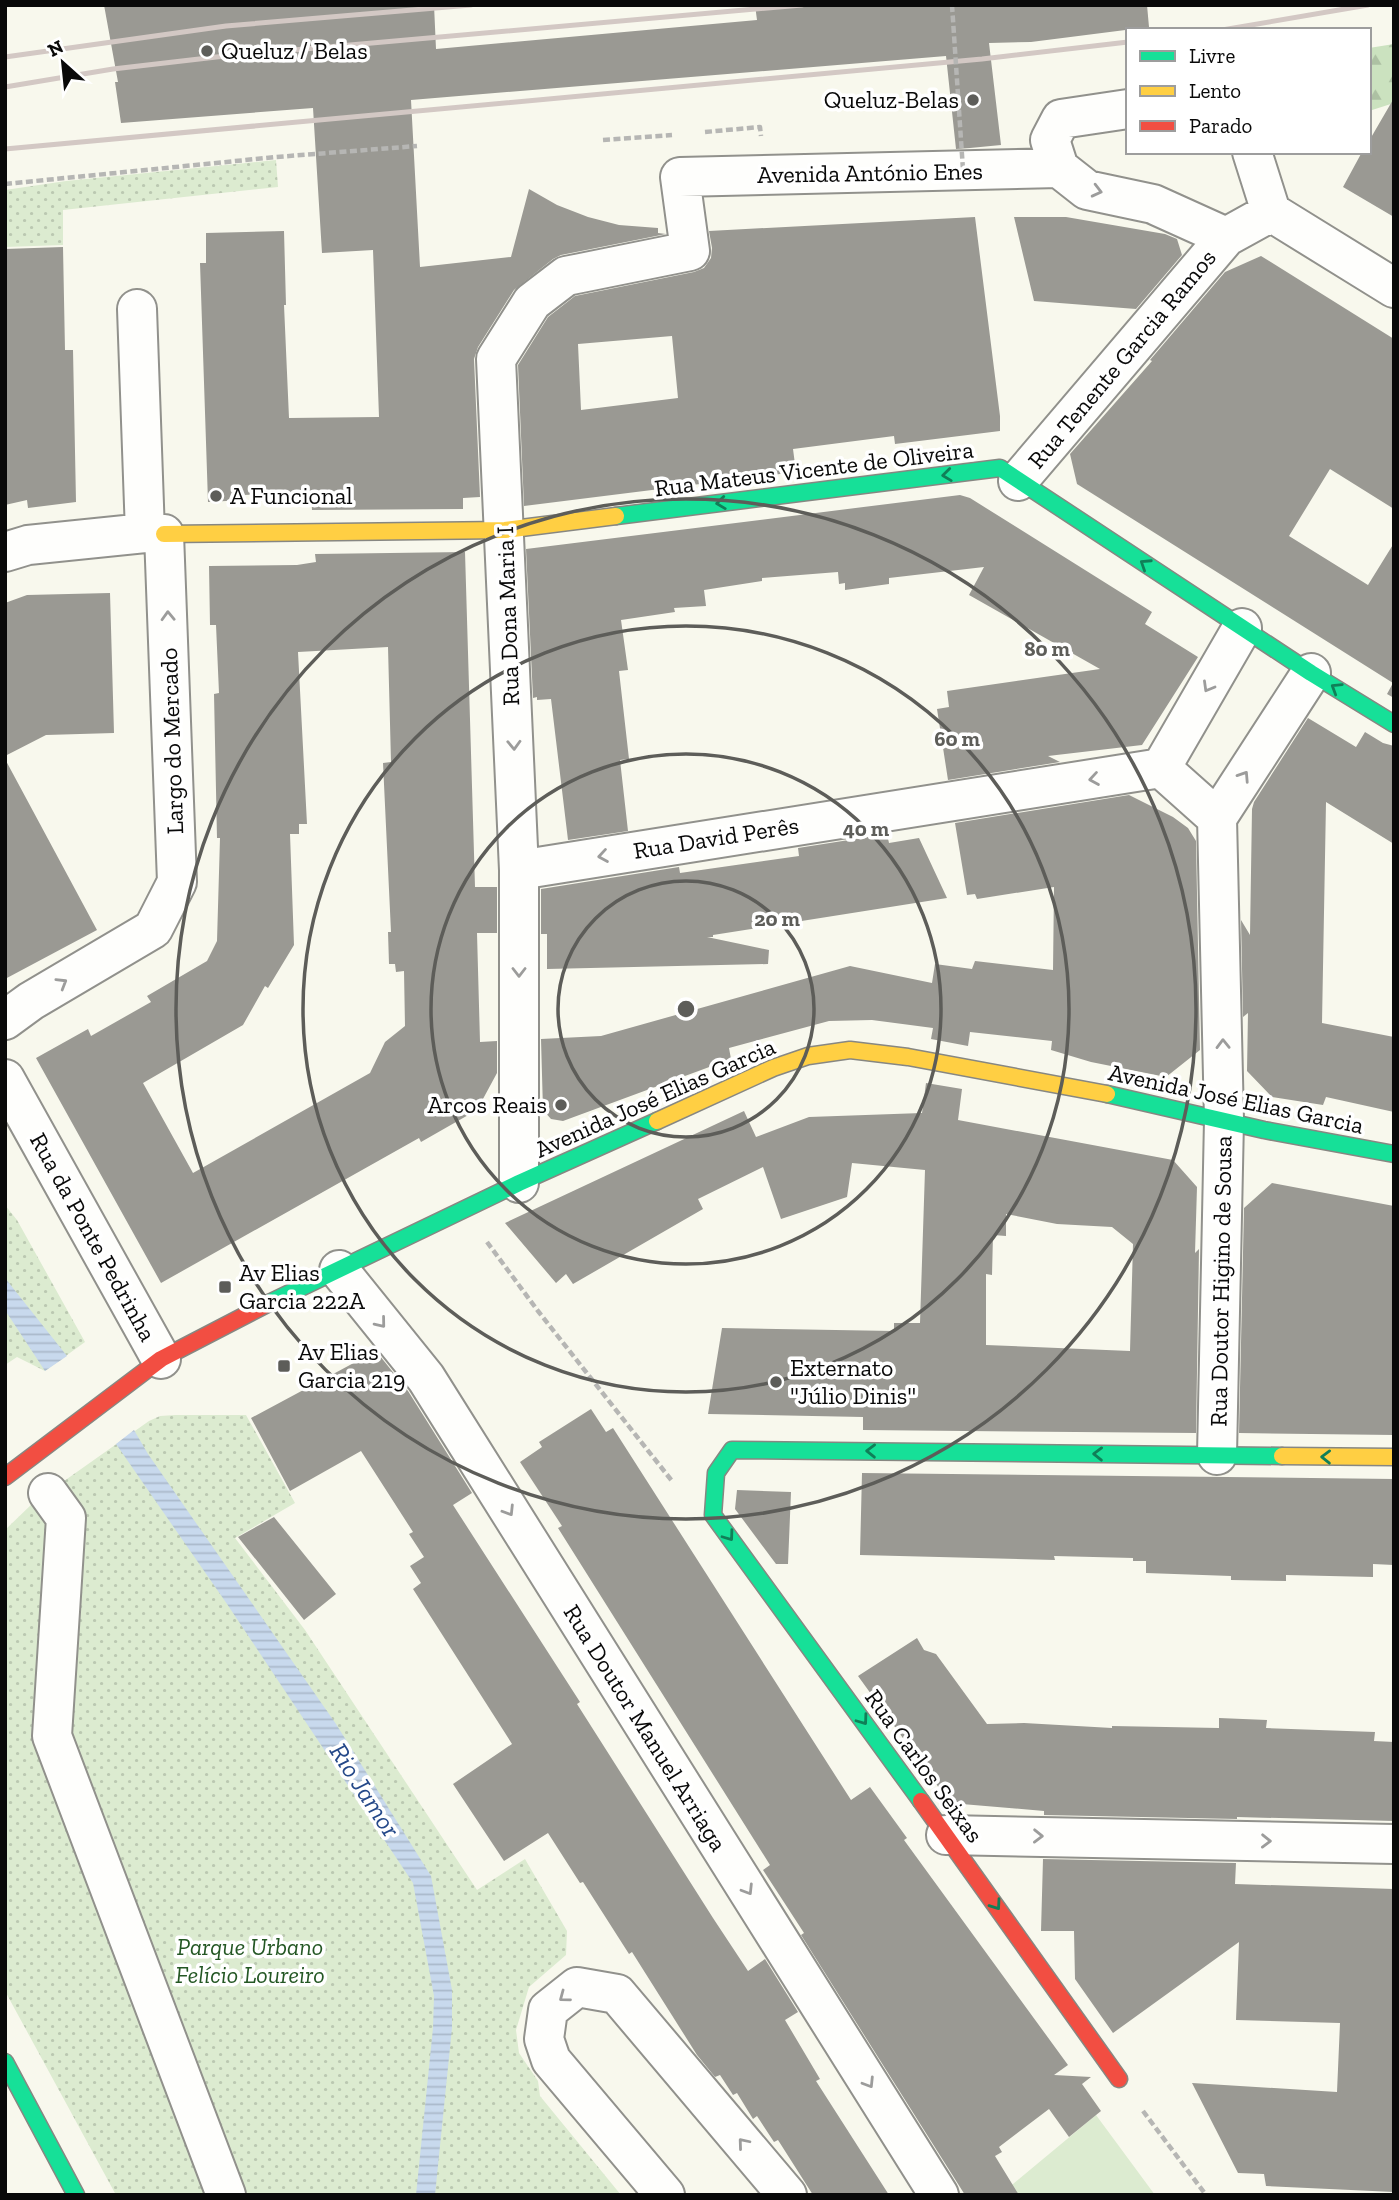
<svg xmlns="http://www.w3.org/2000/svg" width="1399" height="2200" viewBox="0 0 1399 2200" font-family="'Zilla Slab',serif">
<defs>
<pattern id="forest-firs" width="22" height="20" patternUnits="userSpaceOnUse" patternTransform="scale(1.75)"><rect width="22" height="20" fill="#cbe2bf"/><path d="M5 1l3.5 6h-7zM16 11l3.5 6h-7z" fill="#adc1a3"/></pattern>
<pattern id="park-dots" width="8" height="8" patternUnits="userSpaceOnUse" patternTransform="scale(1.75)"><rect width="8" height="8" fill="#dcebd0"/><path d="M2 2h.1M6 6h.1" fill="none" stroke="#bbc8b1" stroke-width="1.8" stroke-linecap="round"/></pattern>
<pattern id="water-rules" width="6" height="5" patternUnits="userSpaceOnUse" patternTransform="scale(1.75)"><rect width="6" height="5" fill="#c8d9ed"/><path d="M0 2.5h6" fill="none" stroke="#aab9ca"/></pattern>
</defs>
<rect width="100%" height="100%" fill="#f8f8ed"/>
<path fill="#dcebd0" d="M 1096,2115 L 1155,2195 L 998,2195 L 1013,2184 Z"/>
<path fill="url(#forest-firs)" d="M 1394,44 L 1394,103 L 1369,111 L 1369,48 Z"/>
<path fill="url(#park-dots)" d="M 276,160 L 278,187 L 63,210 L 63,245 L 5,247 L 5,190 L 66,181 Z
M 5,1205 L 17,1220 L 85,1342 L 45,1371 L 17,1357 L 5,1365 Z
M 175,1415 L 246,1415 L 295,1503 L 235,1538 L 305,1630 L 477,1890 L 525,1859 L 567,1931 L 566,1955 L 529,1987 L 516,2030 L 519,2053 L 538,2081 L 540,2096 L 621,2195 L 116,2195 L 5,1991 L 5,1530 L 33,1503 L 149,1421 L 160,1416 Z"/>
<path fill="url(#water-rules)" d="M 5,1278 L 67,1356 L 45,1371 L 5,1310 Z
M 134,1430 L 148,1454 L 336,1724 L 431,1876 L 452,1990 L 452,2028 L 435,2195 L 416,2195 L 433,2028 L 434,1996 L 413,1883 L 227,1604 L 116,1444 Z"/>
<path fill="#9a9993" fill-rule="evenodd" d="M 104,5 L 434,5 L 436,49 L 757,20 L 755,5 L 1147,5 L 1149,27 L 1031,42 L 989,43 L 1001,145 L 970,148 L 956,149 L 946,56 L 411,100 L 420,267 L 511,257 L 529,189 L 557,205 L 588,217 L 619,225 L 658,228 L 658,233 L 666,234 L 561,255 L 553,259 L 514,290 L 478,347 L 474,359 L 480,497 L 463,498 L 463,509 L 312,510 L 311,493 L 243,495 L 244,500 L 208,502 L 200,263 L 206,263 L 206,233 L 284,231 L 286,305 L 284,305 L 289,418 L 379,417 L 373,250 L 322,253 L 313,108 L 121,123 L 115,82 L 118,82 Z
M 1394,98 L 1394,217 L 1343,187 L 1362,152 L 1369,152 L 1369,141 Z
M 975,217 L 1000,416 L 1000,431 L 895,444 L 894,436 L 793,449 L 796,472 L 524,506 L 518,365 L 548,317 L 575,296 L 694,272 L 704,268 L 711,258 L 712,248 L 709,231 ZM 672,336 L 678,398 L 581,410 L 578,344 Z
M 1014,217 L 1066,217 L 1165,234 L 1177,239 L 1182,255 L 1136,309 L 1034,301 Z
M 63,247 L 65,350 L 73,350 L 76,502 L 28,508 L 27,500 L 5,505 L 5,249 Z
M 1261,256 L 1394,339 L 1394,509 L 1330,469 L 1289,536 L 1368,585 L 1394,543 L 1394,698 L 1387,694 L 1393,683 L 1077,484 L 1070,454 L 1152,361 L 1150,360 L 1225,272 Z
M 960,495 L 970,498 L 1152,612 L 1145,624 L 1198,657 L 1142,745 L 1048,756 L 1060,762 L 948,780 L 937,709 L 949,707 L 947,691 L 1100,669 L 969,595 L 984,567 L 889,578 L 889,584 L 845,590 L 845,583 L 839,584 L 838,572 L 762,578 L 762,581 L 704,590 L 706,606 L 674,608 L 675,612 L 621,620 L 628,670 L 619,671 L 629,759 L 620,760 L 628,831 L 568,840 L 551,699 L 537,700 L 537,697 L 533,698 L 526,549 Z
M 465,552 L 475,887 L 497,887 L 497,933 L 477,933 L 480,1042 L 497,1041 L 497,1073 L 477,1110 L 421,1142 L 419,1138 L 161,1283 L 36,1058 L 88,1029 L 91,1036 L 151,1002 L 147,996 L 207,961 L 217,941 L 220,838 L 217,838 L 214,694 L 219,693 L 216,625 L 210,625 L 209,566 L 297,565 L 316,562 L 315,554 ZM 388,647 L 391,762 L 383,763 L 391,932 L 388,932 L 389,964 L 395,964 L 396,972 L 404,971 L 405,1026 L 385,1042 L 370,1073 L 193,1173 L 143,1083 L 243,1025 L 265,986 L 268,988 L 294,945 L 290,834 L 299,834 L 299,824 L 307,824 L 298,652 Z
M 110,593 L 114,733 L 46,735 L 5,756 L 5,603 L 27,595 Z
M 1308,718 L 1356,747 L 1365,732 L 1383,743 L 1394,746 L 1394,844 L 1326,802 L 1322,1023 L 1394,1037 L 1394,1112 L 1326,1097 L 1323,1105 L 1272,1097 L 1247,1071 L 1248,1013 L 1243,1017 L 1241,920 L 1250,935 L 1252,809 L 1254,802 Z
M 5,759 L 97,930 L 5,979 Z
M 1129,795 L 1173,817 L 1188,828 L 1196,841 L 1200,1050 L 1166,1077 L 1091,1062 L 1051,1050 L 1052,1041 L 970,1032 L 968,1046 L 931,1039 L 933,1028 L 872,1020 L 829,1021 L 729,1048 L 731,1059 L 563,1121 L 551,1119 L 543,1110 L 541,1039 L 601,1036 L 850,966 L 932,983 L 935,964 L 972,969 L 975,961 L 1053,970 L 1054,887 L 977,899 L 975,894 L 967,895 L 955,823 Z
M 887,834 L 889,843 L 919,838 L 947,898 L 713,935 L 713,937 L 707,937 L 769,950 L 768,964 L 547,969 L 547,934 L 541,934 L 541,889 L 679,867 L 680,873 L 799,856 L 798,848 Z
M 926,1083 L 962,1089 L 958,1120 L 1173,1160 L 1197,1187 L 1195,1253 L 1199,1249 L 1196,1433 L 863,1430 L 863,1417 L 708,1414 L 722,1328 L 894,1331 L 894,1323 L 920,1323 L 925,1170 L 852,1163 L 847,1197 L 781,1219 L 763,1167 L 698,1199 L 703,1209 L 573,1284 L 566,1274 L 556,1283 L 505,1223 L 744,1111 L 756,1137 L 809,1117 L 922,1113 ZM 1006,1214 L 1057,1224 L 1112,1227 L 1133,1244 L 1130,1351 L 986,1345 L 986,1274 L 992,1275 L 993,1235 L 1006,1236 Z
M 1272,1183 L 1394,1206 L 1394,1435 L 1239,1433 L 1244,1208 Z
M 376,1351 L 408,1391 L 472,1493 L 453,1505 L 580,1702 L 577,1704 L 713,1918 L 748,1971 L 765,1959 L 798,2012 L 785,2020 L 820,2079 L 816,2081 L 889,2195 L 813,2195 L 778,2140 L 774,2142 L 757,2116 L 753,2119 L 737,2093 L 733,2095 L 720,2075 L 715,2077 L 697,2055 L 632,1952 L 629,1954 L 583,1882 L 580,1883 L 548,1833 L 504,1861 L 453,1784 L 512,1744 L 413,1589 L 421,1583 L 410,1566 L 424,1557 L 409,1534 L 413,1532 L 361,1451 L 290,1491 L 251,1418 Z
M 591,1409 L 606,1432 L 613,1428 L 851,1800 L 870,1787 L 907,1838 L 904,1840 L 1068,2065 L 1054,2075 L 1091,2077 L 1082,2084 L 1101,2111 L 1069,2137 L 1049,2109 L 999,2147 L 1002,2152 L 995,2156 L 1019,2195 L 965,2195 L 801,1935 L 804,1933 L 763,1870 L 770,1865 L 558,1528 L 562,1526 L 520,1462 L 542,1447 L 539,1442 Z
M 862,1473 L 1394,1479 L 1394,1565 L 1373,1564 L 1373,1577 L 1286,1575 L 1286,1581 L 1231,1580 L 1231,1576 L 1146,1573 L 1146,1561 L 1133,1561 L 1133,1558 L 1054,1556 L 1055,1560 L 860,1555 Z
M 737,1490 L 791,1492 L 788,1564 L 776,1564 L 735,1509 Z
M 274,1517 L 336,1594 L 304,1620 L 238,1537 Z
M 917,1638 L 924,1650 L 936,1654 L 987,1724 L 1024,1723 L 1112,1728 L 1112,1726 L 1219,1728 L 1219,1718 L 1267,1720 L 1266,1728 L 1375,1732 L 1374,1741 L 1394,1742 L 1394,1821 L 1237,1817 L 1237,1819 L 1044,1815 L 1044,1811 L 950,1803 L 858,1676 Z
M 1043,1859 L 1236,1863 L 1235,1884 L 1394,1889 L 1394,2192 L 1266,2186 L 1264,2174 L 1238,2173 L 1192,2083 L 1337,2092 L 1340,2023 L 1236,2020 L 1239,1942 L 1113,2033 L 1075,1979 L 1074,1931 L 1041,1931 Z"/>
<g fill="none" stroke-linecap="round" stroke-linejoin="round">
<g stroke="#91918c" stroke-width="42">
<path id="street" d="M 1128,109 L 1061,119 L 1050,140 L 1059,168 L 1087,190 L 1153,204 L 1226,237
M 1252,152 L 1271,212
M 137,309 L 145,533
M 1018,481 L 1226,237 L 1271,212 L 1394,288
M 5,552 L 28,545 L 145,533 L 164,534 L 177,882 L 153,929 L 31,1001 L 5,1020
M 1161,768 L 1242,628
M 1161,768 L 1217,818
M 519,870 L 1161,768
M 5,1079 L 161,1359
M 519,1183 L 519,870 L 496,359 L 532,302 L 566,276 L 690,251 L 680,177 L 1059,168
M 339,1270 L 426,1378 L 939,2195
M 1217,1455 L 1224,1120 L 1217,818 L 1311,673
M 48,1493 L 66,1518 L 52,1736 L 226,2195
M 946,1835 L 1394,1844
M 665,2195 L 551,2060 L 544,2039 L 548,2010 L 577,1987 L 617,1994 L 787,2195"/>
</g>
<g stroke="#878782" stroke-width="19">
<path id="fast" d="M 616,516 L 1000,468 L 1311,673 L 1394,724
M 1107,1094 L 1264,1130 L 1394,1154
M 269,1303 L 519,1183 L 657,1121
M 921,1801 L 713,1515 L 716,1473 L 732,1450 L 1282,1456
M 5,2062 L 76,2195"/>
</g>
<g stroke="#878782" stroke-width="19">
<path id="slow" d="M 164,534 L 505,530 L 616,516
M 657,1121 L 773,1068 L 808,1056 L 850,1050 L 908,1057 L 1107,1094
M 1282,1456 L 1394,1457"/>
</g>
<g stroke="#878782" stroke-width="19">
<path id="jam" d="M 5,1477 L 161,1359 L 269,1303
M 921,1801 L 1119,2079"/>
</g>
<path stroke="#b6b6b4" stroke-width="4.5" stroke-dasharray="7 3.5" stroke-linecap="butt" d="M 705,132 L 760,127 L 761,136
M 603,140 L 672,135
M 5,184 L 276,157 L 417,146
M 487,1242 L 538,1311 L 672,1481
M 1143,2111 L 1206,2195"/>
<use href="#street" stroke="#fefefc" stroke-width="38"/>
<use href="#fast" stroke="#16e098" stroke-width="16"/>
<use href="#slow" stroke="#ffcf43" stroke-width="16"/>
<use href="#jam" stroke="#f24e42" stroke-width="16"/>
<path stroke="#d3c8c4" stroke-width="5" d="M 1222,30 L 1368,5
M 5,57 L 226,26 L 471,5
M 5,87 L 113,69 L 225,56 L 802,5
M 5,149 L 982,59 L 1128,42"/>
<path stroke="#b6b6b4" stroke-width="4.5" stroke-dasharray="7 3.5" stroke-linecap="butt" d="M 952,5 L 963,170"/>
</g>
<defs><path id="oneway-chevron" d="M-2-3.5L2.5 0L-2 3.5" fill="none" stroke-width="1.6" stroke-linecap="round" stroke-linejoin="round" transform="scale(1.75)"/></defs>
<g stroke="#9c9c9b">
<use href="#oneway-chevron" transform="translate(1097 191) rotate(14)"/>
<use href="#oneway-chevron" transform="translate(168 616) rotate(-92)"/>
<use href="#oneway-chevron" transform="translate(1208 687) rotate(120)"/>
<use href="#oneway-chevron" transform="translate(514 745) rotate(88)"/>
<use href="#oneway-chevron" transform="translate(1244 776) rotate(-57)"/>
<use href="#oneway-chevron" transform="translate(1094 779) rotate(171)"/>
<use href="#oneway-chevron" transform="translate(603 856) rotate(171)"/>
<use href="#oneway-chevron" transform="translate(519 972) rotate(90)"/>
<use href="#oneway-chevron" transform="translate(62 983) rotate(-31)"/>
<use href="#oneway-chevron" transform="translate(1223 1044) rotate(-91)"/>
<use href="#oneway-chevron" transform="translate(381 1323) rotate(51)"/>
<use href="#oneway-chevron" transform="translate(509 1511) rotate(58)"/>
<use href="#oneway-chevron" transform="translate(1038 1836) rotate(1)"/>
<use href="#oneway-chevron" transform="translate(1266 1841) rotate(1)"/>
<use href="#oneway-chevron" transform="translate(748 1890) rotate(58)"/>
<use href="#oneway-chevron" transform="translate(564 1997) rotate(143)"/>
<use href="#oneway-chevron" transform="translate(869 2083) rotate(58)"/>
<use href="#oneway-chevron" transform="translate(743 2143) rotate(-130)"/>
</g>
<g stroke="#107f58">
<use href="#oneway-chevron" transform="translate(947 475) rotate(173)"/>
<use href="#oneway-chevron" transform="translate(721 503) rotate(173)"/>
<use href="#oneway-chevron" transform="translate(1145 564) rotate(-147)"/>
<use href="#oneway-chevron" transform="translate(1336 688) rotate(-148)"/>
<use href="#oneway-chevron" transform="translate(871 1451) rotate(-179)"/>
<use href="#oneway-chevron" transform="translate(1098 1454) rotate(-179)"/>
<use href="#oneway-chevron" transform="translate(1326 1457) rotate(-179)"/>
<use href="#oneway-chevron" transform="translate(729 1536) rotate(54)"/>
<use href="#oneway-chevron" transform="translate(863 1720) rotate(54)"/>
<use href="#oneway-chevron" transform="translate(996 1905) rotate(55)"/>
</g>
<g fill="none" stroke="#5d5d59" stroke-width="3.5">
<circle cx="686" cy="1009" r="128"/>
<circle cx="686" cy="1009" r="255"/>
<circle cx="686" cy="1009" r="383"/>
<circle cx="686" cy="1009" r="510"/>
</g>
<g fill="#5d5d59" stroke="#fff" stroke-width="2.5">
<circle cx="207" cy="51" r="7"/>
<circle cx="973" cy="100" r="7"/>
<circle cx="216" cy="496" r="7"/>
<circle cx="561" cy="1105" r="7"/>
<rect x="218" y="1280" width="14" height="14" rx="3.5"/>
<rect x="277" y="1359" width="14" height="14" rx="3.5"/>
<circle cx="776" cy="1382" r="7"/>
</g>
<g text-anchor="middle" stroke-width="7" stroke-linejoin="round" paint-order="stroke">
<g font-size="24" fill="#090909" stroke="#fff" text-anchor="start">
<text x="221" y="59">Queluz / Belas</text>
<text x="959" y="108" text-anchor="end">Queluz-Belas</text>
<text x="230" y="504">A Funcional</text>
<text x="547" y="1113" text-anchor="end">Arcos Reais</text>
<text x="239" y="1281">Av Elias<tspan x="239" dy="28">Garcia 222A</tspan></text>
<text x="298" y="1360">Av Elias<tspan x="298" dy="28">Garcia 219</tspan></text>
<text x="790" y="1376">Externato<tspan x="790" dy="28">"Júlio Dinis"</tspan></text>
</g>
<g font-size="24" fill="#090909" stroke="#fff">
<text transform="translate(870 173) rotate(-1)" y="8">Avenida António Enes</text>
<text transform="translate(1122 359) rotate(-50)" y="8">Rua Tenente Garcia Ramos</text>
<text transform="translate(814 469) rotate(-7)" y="8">Rua Mateus Vicente de Oliveira</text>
<text transform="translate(508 616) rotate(-92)" y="8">Rua Dona Maria I</text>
<text transform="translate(172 741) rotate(-92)" y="8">Largo do Mercado</text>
<text transform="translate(716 838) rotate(-9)" y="8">Rua David Perês</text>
<text transform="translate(655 1098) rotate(-24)" y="8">Avenida José Elias Garcia</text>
<text transform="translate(1236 1099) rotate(12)" y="8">Avenida José Elias Garcia</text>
<text transform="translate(93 1237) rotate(61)" y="8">Rua da Ponte Pedrinha</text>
<text transform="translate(1221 1281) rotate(-89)" y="8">Rua Doutor Higino de Sousa</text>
<text transform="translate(645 1728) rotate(58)" y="8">Rua Doutor Manuel Arriaga</text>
<text transform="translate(924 1766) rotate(54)" y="8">Rua Carlos Seixas</text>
</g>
<g font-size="24" font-style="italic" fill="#245724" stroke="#fff">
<text x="250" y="1955">Parque Urbano<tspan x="250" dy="28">Felício Loureiro</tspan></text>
</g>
<g font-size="26" font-style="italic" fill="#254989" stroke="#fff">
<text transform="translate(365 1790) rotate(57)" y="9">Rio Jamor</text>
</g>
</g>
<circle cx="686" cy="1009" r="10" fill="#5d5d59" stroke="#fff" stroke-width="3.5"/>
<g font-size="21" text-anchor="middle" font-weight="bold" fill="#5d5d59" stroke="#fff" stroke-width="7" stroke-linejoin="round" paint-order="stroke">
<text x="1047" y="656">80 m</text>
<text x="957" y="746">60 m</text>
<text x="866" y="836">40 m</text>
<text x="777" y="926">20 m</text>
</g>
<rect width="1399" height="2200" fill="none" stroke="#090909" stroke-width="14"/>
<rect x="1126" y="28" width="245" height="126" fill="#ffffff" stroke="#9d9d9d" stroke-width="2"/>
<rect x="1140" y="51" width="35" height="10" fill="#16e098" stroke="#9d9d9d" stroke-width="2"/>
<text x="1189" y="63" font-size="21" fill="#090909">Livre</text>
<rect x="1140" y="86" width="35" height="10" fill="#ffcf43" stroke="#9d9d9d" stroke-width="2"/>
<text x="1189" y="98" font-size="21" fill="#090909">Lento</text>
<rect x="1140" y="121" width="35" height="10" fill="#f24e42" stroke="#9d9d9d" stroke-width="2"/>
<text x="1189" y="133" font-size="21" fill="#090909">Parado</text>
<g transform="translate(63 63) rotate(333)" stroke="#ffffff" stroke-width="5" paint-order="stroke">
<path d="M0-5L12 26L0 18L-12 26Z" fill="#090909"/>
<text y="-10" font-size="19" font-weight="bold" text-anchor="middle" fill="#090909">N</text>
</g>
</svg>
